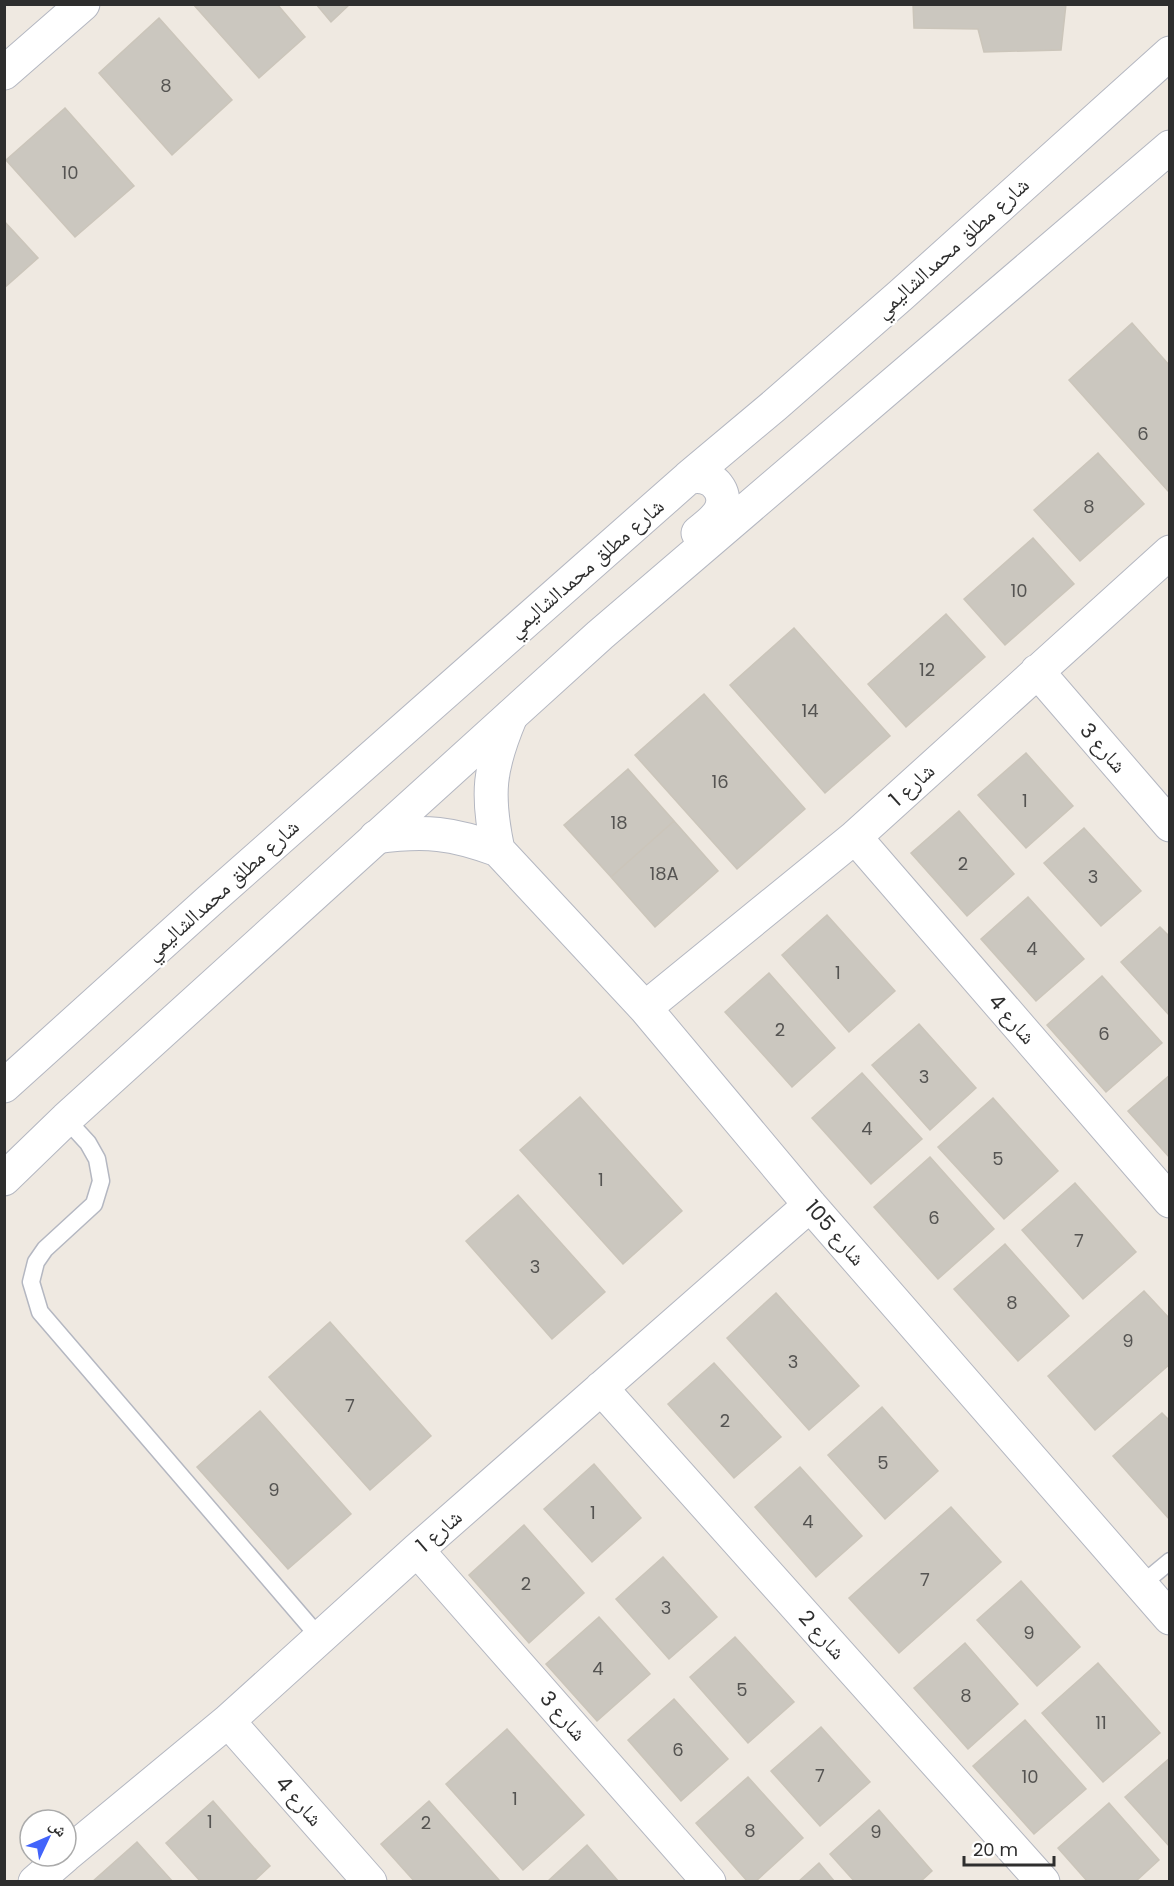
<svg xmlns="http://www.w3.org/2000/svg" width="1174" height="1886" viewBox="0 0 1174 1886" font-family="Poppins,'Noto Naskh Arabic',sans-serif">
<rect width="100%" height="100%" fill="#efe9e1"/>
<path fill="#cbc7bf" stroke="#cbc5ba" stroke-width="1.5" d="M 193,4 L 277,4 L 305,37 L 259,78 Z
M 316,4 L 350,4 L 331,22 Z
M 913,4 L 1066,4 L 1061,50 L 984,52 L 978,29 L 914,28 Z
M 159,18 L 232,100 L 172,155 L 99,73 Z
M 65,108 L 134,186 L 75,237 L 6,160 Z
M 4,221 L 38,258 L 4,288 Z
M 1132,323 L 1170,366 L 1170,489 L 1168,491 L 1069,380 Z
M 1098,453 L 1144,504 L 1080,561 L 1034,510 Z
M 1033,538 L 1074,584 L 1005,645 L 964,599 Z
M 946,614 L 985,657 L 906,727 L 868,684 Z
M 794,628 L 890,736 L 825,793 L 730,685 Z
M 704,694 L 805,809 L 737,869 L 635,755 Z
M 1026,753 L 1073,806 L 1026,848 L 978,795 Z
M 628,769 L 674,821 L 611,877 L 564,825 Z
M 959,811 L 1014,874 L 967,916 L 911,853 Z
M 674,821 L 718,871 L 655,927 L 611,877 Z
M 1084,828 L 1141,891 L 1101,926 L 1044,863 Z
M 1028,897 L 1084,959 L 1036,1001 L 981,939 Z
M 827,915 L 895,991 L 849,1032 L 782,955 Z
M 1160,927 L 1170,937 L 1170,1016 L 1121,962 Z
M 769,973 L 835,1048 L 792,1087 L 725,1012 Z
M 1102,976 L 1162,1043 L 1106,1092 L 1047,1025 Z
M 919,1024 L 976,1088 L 930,1130 L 872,1065 Z
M 862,1073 L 922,1139 L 871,1184 L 812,1118 Z
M 1170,1075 L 1170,1158 L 1128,1111 Z
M 580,1097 L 682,1211 L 623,1264 L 520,1150 Z
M 993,1098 L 1058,1171 L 1004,1219 L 938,1147 Z
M 930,1157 L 994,1229 L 938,1279 L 874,1207 Z
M 1075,1183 L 1136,1252 L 1083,1299 L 1022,1230 Z
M 518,1195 L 605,1292 L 552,1339 L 466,1241 Z
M 1005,1244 L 1069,1316 L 1018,1361 L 954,1289 Z
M 1144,1291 L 1170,1319 L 1170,1364 L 1095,1430 L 1048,1376 Z
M 776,1293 L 859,1386 L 809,1430 L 727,1338 Z
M 330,1322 L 431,1436 L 370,1490 L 269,1377 Z
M 714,1363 L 781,1437 L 734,1478 L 668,1404 Z
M 882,1407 L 938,1471 L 885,1519 L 828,1455 Z
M 260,1411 L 351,1514 L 288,1569 L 197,1467 Z
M 1162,1413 L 1170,1421 L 1170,1520 L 1113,1456 Z
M 594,1464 L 641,1518 L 592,1562 L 544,1509 Z
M 800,1467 L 862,1536 L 816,1577 L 755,1507 Z
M 951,1507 L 1001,1562 L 899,1653 L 849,1598 Z
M 524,1525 L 584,1593 L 529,1643 L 469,1575 Z
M 663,1557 L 717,1617 L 669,1659 L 616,1599 Z
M 1021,1581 L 1080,1647 L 1037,1686 L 977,1620 Z
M 599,1617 L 650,1674 L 597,1721 L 546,1664 Z
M 735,1637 L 794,1702 L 748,1743 L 690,1677 Z
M 965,1643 L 1018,1704 L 968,1749 L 914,1688 Z
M 1098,1663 L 1160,1733 L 1103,1782 L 1042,1713 Z
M 674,1699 L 728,1759 L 681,1801 L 628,1740 Z
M 1025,1720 L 1086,1789 L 1034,1834 L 973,1766 Z
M 821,1727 L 870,1782 L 820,1826 L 771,1771 Z
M 507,1729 L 584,1815 L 523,1870 L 446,1784 Z
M 1170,1758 L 1170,1847 L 1125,1797 Z
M 748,1777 L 803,1838 L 755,1882 L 748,1882 L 696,1823 Z
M 213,1801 L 270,1866 L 253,1882 L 201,1882 L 166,1843 Z
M 429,1801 L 499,1880 L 497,1882 L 415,1882 L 381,1844 Z
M 1109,1803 L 1159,1860 L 1135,1882 L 1088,1882 L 1058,1848 Z
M 879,1810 L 932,1871 L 920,1882 L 855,1882 L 830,1854 Z
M 137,1842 L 173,1882 L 92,1882 Z
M 587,1845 L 619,1882 L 547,1882 Z
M 819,1863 L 835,1882 L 798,1882 Z"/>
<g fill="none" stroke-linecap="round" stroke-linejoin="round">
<g stroke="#b4b7c1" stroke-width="19">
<path id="lane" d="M 66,1119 L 88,1143 L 97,1159 L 101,1181 L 94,1204 L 45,1249 L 36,1262 L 31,1282 L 40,1312 L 320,1638
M 1141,1585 L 1170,1561"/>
</g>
<g stroke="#b4b7c1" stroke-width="35">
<path id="street" d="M 4,73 L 83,4
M 1037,671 L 1170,825
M 376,837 C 425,830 453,833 498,850 L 645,1008 L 810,1205 L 1170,1618
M 855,837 L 1170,1201
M 498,850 C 486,794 489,768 511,716
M 645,1008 L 855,837 L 1170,552
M 601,1388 L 1043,1882
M 417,1550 L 709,1882
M 228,1721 L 370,1882
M 66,1855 L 228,1721 L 417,1550 L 810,1205
M 35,1882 L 65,1856"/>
</g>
<g stroke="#b4b7c1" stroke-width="35">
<path id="secondary" d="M 688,478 C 692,477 698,476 702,477 C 717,479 727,495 721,509 C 717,519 706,526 698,533
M 4,1086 L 209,901 L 688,478 L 775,405 L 901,295 L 1170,53
M 4,1179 L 66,1119 L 600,635 L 1170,147"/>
</g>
<use href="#lane" stroke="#fff" stroke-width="16"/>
<use href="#street" stroke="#fff" stroke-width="33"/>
<use href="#secondary" stroke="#fff" stroke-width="33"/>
</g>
<g text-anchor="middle" stroke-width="5" stroke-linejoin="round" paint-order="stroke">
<g font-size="18" fill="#555452">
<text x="166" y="92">8</text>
<text x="70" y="179">10</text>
<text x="1143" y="440">6</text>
<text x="1089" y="513">8</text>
<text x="1019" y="597">10</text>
<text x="927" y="676">12</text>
<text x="810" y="717">14</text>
<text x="720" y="788">16</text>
<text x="1025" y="807">1</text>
<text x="619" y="829">18</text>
<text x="963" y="870">2</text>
<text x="664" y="880">18A</text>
<text x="1093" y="883">3</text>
<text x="1032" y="955">4</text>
<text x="838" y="979">1</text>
<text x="780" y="1036">2</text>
<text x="1104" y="1040">6</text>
<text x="924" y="1083">3</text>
<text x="867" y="1135">4</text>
<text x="998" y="1165">5</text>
<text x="601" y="1186">1</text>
<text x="934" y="1224">6</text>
<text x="1079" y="1247">7</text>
<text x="535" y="1273">3</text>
<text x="1012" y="1309">8</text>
<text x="1128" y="1347">9</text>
<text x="793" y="1368">3</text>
<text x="350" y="1412">7</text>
<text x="725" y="1427">2</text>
<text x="883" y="1469">5</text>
<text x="274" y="1496">9</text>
<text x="593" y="1519">1</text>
<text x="808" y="1528">4</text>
<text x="925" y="1586">7</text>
<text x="526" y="1590">2</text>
<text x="666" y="1614">3</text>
<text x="1029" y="1639">9</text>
<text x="598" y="1675">4</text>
<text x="742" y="1696">5</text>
<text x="966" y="1702">8</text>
<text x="1101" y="1729">11</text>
<text x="678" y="1756">6</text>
<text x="820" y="1782">7</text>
<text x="1030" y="1783">10</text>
<text x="515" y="1805">1</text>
<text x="210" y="1828">1</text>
<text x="426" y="1829">2</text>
<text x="750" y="1837">8</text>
<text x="876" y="1838">9</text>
</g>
<g font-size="21" fill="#2e2e2e" stroke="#fff">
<text transform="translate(952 248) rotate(-42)" y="7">شارع مطلق محمدالشاليمي</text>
<text transform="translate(586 568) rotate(-41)" y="7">شارع مطلق محمدالشاليمي</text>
<text transform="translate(1103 748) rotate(49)" y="7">شارع 3</text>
<text transform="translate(912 785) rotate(-42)" y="7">شارع 1</text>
<text transform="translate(222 890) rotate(-42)" y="7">شارع مطلق محمدالشاليمي</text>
<text transform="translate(1012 1019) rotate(49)" y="7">شارع 4</text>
<text transform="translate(835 1233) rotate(49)" y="7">شارع 105</text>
<text transform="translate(439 1531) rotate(-41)" y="7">شارع 1</text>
<text transform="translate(822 1635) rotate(48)" y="7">شارع 2</text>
<text transform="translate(563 1716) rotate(49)" y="7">شارع 3</text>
<text transform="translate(299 1801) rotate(49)" y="7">شارع 4</text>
</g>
</g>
<rect width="1174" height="1886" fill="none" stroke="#2e2e2e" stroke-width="12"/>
<g transform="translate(48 1838) rotate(46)"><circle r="28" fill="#ffffff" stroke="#ababab" stroke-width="1.5"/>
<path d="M0-4.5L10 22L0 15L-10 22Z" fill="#4264fb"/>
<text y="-9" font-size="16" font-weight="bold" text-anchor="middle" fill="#2e2e2e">ش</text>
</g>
<path d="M964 1856v9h90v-9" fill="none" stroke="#2e2e2e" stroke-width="3"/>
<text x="973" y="1856" font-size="18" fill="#2e2e2e" stroke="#ffffff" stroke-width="4.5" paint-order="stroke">20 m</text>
</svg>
